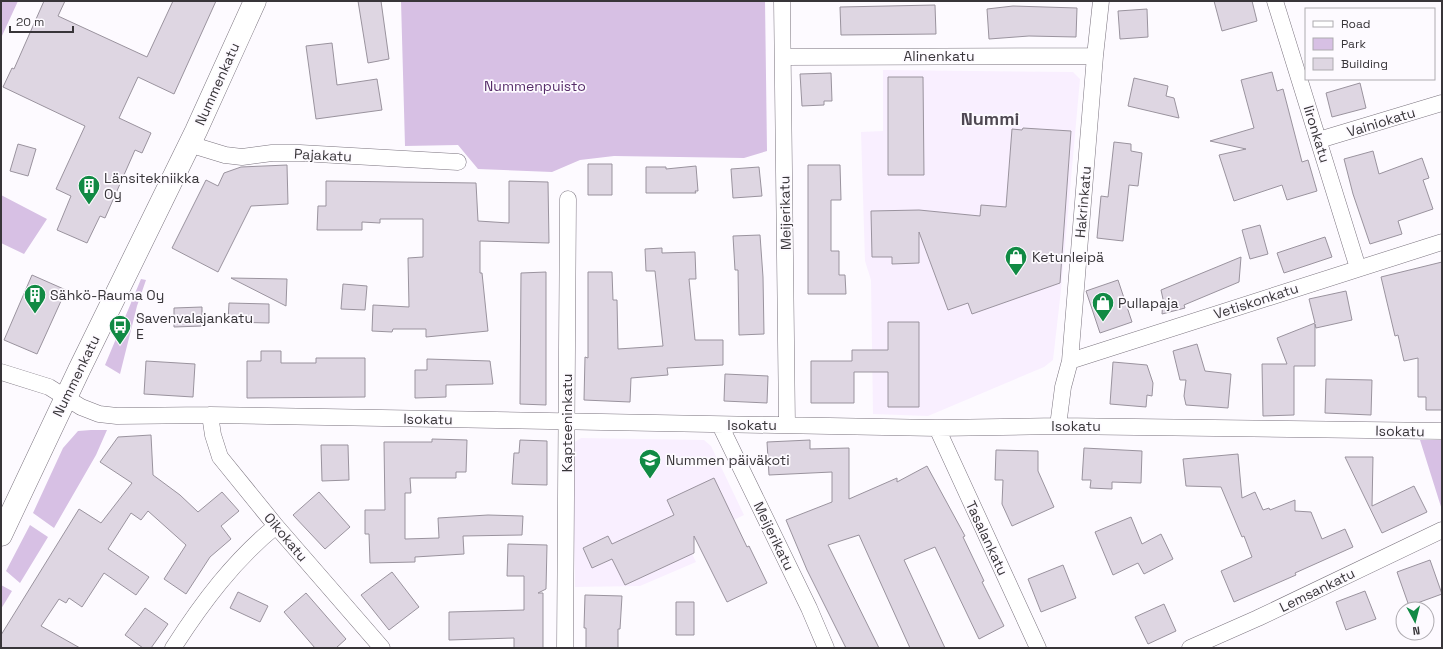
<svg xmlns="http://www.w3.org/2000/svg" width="1443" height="649" viewBox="0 0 1443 649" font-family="'Space Grotesk',sans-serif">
<rect width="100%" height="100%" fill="#fdfaff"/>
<path fill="#f9efff" d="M 883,70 L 1073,72 L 1080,79 L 1061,290 L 1053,360 L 1044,367 L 928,416 L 873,414 L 871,280 L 865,261 L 861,132 L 883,131 Z
M 581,438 L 704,440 L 711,446 L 744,515 L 687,543 L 696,562 L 640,586 L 575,587 L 572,444 Z"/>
<path fill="#d7c0e4" d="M 1,1 L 18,1 L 1,38 Z
M 401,1 L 765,1 L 767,151 L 744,158 L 614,156 L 580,160 L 552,172 L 478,169 L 458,145 L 405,146 Z
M 1,195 L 47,219 L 24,254 L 1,243 Z
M 141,279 L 146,280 L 137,306 L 120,374 L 105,365 Z
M 91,430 L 107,430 L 96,455 L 54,528 L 33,513 L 63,448 L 78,431 Z
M 1420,440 L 1442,440 L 1442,511 L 1442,510 Z
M 30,525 L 48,537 L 20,583 L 6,571 Z
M 1,585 L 12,591 L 1,609 Z"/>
<path fill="#ded6e2" stroke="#9a939e" d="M 44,1 L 65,1 L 58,16 L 147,57 L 173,1 L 216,1 L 174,94 L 138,77 L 119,118 L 151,133 L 142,153 L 135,150 L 105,218 L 100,216 L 87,243 L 57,230 L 71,196 L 56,189 L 85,126 L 3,87 L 12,68 L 14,69 Z
M 358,1 L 381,1 L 389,59 L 368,63 Z
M 1214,1 L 1252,1 L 1257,21 L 1222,31 Z
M 935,5 L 936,34 L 841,35 L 840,7 Z
M 1013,6 L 1077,8 L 1076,37 L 1029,36 L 989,39 L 987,9 Z
M 1147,9 L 1148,37 L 1120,39 L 1118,11 Z
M 332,43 L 337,85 L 377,79 L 382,110 L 316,119 L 306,46 Z
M 1272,72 L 1277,91 L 1283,89 L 1302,162 L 1308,160 L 1317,191 L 1287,200 L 1282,185 L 1234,201 L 1219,155 L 1246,149 L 1210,141 L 1254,128 L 1241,80 Z
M 831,73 L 832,101 L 824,101 L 824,105 L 802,106 L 800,74 Z
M 888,77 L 923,77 L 924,175 L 888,175 Z
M 1134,78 L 1168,86 L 1166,96 L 1174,98 L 1179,118 L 1128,106 Z
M 1360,83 L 1366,108 L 1332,117 L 1326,93 Z
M 1023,128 L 1071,131 L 1060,283 L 972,314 L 968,303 L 948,310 L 919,232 L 919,263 L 892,264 L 892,257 L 872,257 L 871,211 L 919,210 L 980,216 L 981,205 L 1006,207 L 1012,129 L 1022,130 Z
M 1114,142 L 1131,144 L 1131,151 L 1142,153 L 1138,186 L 1129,185 L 1123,241 L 1097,238 L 1101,196 L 1108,197 Z
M 18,144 L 36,149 L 28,176 L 10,171 Z
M 1373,151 L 1379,174 L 1422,158 L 1429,178 L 1423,180 L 1433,209 L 1398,221 L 1402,234 L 1370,244 L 1353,194 L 1344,159 Z
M 588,164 L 612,164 L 612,195 L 588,195 Z
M 287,165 L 288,204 L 251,206 L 218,272 L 172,248 L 206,180 L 218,186 L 224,173 L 241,167 Z
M 808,165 L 840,165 L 841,200 L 831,200 L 831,251 L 839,251 L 839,275 L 845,275 L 846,294 L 808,294 Z
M 696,166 L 698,191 L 695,191 L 696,193 L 646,193 L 646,167 L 666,167 L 666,169 Z
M 759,167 L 762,196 L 733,198 L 731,169 Z
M 326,181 L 476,183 L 478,221 L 509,223 L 509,181 L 548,182 L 549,243 L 480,241 L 480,273 L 482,273 L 488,331 L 426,337 L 426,329 L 393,329 L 392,332 L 372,331 L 373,305 L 409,307 L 408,258 L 423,257 L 423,219 L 380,219 L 380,223 L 362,222 L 362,230 L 317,230 L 318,206 L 326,206 Z
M 1260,225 L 1268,254 L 1250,259 L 1242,230 Z
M 760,235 L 763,277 L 764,334 L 739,335 L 738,270 L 735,270 L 733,236 Z
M 1325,237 L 1332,257 L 1284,273 L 1277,253 Z
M 662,248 L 662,253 L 695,252 L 696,279 L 689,279 L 695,340 L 723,340 L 723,365 L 667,368 L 668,375 L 631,378 L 630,402 L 584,400 L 585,357 L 588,358 L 588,272 L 612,272 L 613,300 L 617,300 L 618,349 L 663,346 L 655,271 L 646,271 L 645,249 Z
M 1241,257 L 1239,282 L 1184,305 L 1185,308 L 1162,314 L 1163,299 L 1161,290 Z
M 1442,262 L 1442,410 L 1426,410 L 1426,397 L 1418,397 L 1418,358 L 1404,361 L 1398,335 L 1395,336 L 1381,277 Z
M 546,272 L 546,405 L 520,404 L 521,273 Z
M 32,275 L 66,290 L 37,354 L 4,340 Z
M 231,278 L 287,279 L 286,306 Z
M 1118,280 L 1132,322 L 1100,333 L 1086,291 Z
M 343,284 L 367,286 L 365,310 L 341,309 Z
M 1346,291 L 1352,320 L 1316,328 L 1315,324 L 1315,366 L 1294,366 L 1294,415 L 1263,416 L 1262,364 L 1287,364 L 1277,338 L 1315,323 L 1309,299 Z
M 229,303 L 269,304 L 269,323 L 228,322 Z
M 202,307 L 202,326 L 174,327 L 174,308 Z
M 888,322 L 919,322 L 919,407 L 888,407 L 888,372 L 854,372 L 854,403 L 811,403 L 811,361 L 852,361 L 852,350 L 888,350 Z
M 1197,344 L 1205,371 L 1231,374 L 1228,408 L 1186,405 L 1184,396 L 1186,380 L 1180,380 L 1173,351 Z
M 261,351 L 281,351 L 281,363 L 316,363 L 316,358 L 365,358 L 365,397 L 247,398 L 247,361 L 261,361 Z
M 427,359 L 490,361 L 493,384 L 446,385 L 446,397 L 415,398 L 415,370 L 427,370 Z
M 146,361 L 195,364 L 193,397 L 144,394 Z
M 1113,362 L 1147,365 L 1153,383 L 1152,396 L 1147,395 L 1146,407 L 1110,404 Z
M 725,374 L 768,376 L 767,403 L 724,401 Z
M 1326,379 L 1372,380 L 1371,415 L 1325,413 Z
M 151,435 L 153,475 L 180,495 L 198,512 L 222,492 L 239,511 L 221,526 L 231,539 L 210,557 L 186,594 L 164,579 L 186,545 L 148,511 L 141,520 L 131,513 L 108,549 L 149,577 L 136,595 L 104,573 L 82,607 L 69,598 L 66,603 L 59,599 L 41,626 L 80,648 L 1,648 L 1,635 L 79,509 L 101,523 L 132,483 L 100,462 L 118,437 Z
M 432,439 L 467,440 L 466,472 L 456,472 L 456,478 L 410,478 L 411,493 L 405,493 L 405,539 L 439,538 L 438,518 L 488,515 L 523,516 L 522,535 L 463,536 L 464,554 L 415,557 L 415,562 L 370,563 L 369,534 L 365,534 L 365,510 L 385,510 L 384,442 L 432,442 Z
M 520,440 L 547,441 L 547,485 L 512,484 L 514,453 L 519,453 Z
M 810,440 L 810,449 L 849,448 L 849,499 L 897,478 L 897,482 L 927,466 L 965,536 L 963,537 L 984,581 L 982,582 L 1004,626 L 979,639 L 935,547 L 904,560 L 945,648 L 910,648 L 859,535 L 828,545 L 879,648 L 846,648 L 807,570 L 786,520 L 832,502 L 832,472 L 769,475 L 767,442 Z
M 321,445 L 348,445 L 349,480 L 322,481 Z
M 1084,448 L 1142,451 L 1141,483 L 1112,482 L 1112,489 L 1090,488 L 1091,480 L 1082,480 Z
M 996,450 L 1038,451 L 1038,471 L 1054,507 L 1012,526 L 1002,504 L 1003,480 L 995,480 Z
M 1238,454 L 1242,498 L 1255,492 L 1263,510 L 1269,508 L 1270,510 L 1295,500 L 1295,511 L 1311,512 L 1322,539 L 1345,529 L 1353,547 L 1295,573 L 1296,575 L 1234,602 L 1221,571 L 1252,557 L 1244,536 L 1242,537 L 1221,487 L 1186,486 L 1183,459 Z
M 1345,457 L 1373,457 L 1372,506 L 1414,486 L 1427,512 L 1382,533 Z
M 714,478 L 747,547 L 749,546 L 767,583 L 727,602 L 694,536 L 694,553 L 625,585 L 612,559 L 592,568 L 583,548 L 608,536 L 612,544 L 674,515 L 667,500 Z
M 319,492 L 350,527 L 325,549 L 293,515 Z
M 1131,517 L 1142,544 L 1161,534 L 1173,559 L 1144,574 L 1138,563 L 1113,575 L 1095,532 Z
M 508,544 L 547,545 L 546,589 L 538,593 L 543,593 L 543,648 L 514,648 L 514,638 L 449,640 L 449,612 L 524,610 L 524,576 L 507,576 Z
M 1430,560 L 1442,594 L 1409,606 L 1397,572 Z
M 1063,565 L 1076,598 L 1041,612 L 1028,579 Z
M 392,572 L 419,607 L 389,630 L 361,595 Z
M 1365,591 L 1376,619 L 1346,630 L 1336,602 Z
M 238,592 L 268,606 L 260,622 L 230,608 Z
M 306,593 L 346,639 L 336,648 L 315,648 L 284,612 Z
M 585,595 L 622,596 L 620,629 L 618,629 L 618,648 L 586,648 L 586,628 L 584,628 Z
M 676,602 L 694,602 L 694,635 L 676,635 Z
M 1164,604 L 1176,631 L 1148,644 L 1135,617 Z
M 145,608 L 168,624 L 151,648 L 143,648 L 125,635 Z"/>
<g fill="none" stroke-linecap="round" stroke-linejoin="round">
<g stroke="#7b747f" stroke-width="17">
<path id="street" d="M 782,1 L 787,425
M 1275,1 L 1358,268
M 783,57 L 1095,56
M 1319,140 L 1442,103
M 189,144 L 225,155 L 242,157 L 272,153 L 300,153 L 458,162
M 1070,361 L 1442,242
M 1,372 L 49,387 L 81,407 L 99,414 L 117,416 L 210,415 L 937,428 L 1058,426 L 1442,431
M 210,415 L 213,435 L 220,457 L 276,526 L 382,648
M 720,425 L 809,608 L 826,648
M 1058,426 L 1063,387 L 1070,361 L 1095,56 L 1101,1
M 937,428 L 1038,648
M 173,648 C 202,603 234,560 276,526
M 565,648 L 568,199
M 1190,648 L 1258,618 L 1442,530"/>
</g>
<g stroke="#7b747f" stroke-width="23">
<path id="secondary" d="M 1,535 L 79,370 L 196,131 L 255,1"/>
</g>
<use href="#street" stroke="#fff" stroke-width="16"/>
<use href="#secondary" stroke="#fff" stroke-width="22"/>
</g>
<defs>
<g id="building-pin" transform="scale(1.15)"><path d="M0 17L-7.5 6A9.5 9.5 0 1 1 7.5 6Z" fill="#118a44" stroke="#fdfaff"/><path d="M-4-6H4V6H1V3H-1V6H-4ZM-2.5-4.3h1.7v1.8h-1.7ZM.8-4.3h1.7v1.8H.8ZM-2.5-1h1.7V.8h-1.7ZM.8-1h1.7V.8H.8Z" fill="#fff"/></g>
<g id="shop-pin" transform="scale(1.15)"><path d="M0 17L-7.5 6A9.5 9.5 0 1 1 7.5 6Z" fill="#118a44" stroke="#fdfaff"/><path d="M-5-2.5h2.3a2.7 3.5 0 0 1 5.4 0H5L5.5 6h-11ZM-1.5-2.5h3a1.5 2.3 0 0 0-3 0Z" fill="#fff"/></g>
<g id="bus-pin" transform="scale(1.15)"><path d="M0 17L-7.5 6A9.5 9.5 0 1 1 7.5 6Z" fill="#118a44" stroke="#fdfaff"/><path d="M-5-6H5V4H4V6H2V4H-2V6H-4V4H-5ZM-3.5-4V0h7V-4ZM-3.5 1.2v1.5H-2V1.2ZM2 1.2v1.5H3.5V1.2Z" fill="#fff"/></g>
<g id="school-pin" transform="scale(1.15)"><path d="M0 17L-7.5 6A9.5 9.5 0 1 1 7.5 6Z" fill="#118a44" stroke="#fdfaff"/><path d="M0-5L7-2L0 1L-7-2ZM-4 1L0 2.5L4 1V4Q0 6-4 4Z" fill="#fff"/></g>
</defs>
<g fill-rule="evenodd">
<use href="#building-pin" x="89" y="186"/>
<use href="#shop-pin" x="1016" y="257"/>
<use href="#building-pin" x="35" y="295"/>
<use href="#shop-pin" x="1103" y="303"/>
<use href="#bus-pin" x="120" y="326"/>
<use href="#school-pin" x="650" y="460"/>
</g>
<g text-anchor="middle" stroke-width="3.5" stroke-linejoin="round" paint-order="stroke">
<g font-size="14" fill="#383539" stroke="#fdfaff">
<text x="939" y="61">Alinenkatu</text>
<text transform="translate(217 84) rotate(-66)" y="5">Nummenkatu</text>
<text transform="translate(1381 122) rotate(-17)" y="5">Vainiokatu</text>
<text transform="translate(1317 134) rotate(73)" y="5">Iironkatu</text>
<text transform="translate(323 155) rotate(3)" y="5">Pajakatu</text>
<text transform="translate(1083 202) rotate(-85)" y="5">Hakrinkatu</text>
<text transform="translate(785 213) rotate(-91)" y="5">Meijerikatu</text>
<text transform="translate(1256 301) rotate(-18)" y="5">Vetiskonkatu</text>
<text transform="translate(76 376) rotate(-64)" y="5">Nummenkatu</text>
<text transform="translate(428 419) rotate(1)" y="5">Isokatu</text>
<text transform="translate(567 423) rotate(-90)" y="5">Kapteeninkatu</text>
<text x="752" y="430">Isokatu</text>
<text x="1076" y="431">Isokatu</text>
<text transform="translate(1400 431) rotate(1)" y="5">Isokatu</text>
<text transform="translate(774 536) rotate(64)" y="5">Meijerikatu</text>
<text transform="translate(286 537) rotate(50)" y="5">Oikokatu</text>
<text transform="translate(987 538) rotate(65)" y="5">Tasalankatu</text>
<text transform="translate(1317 590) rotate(-26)" y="5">Lemsankatu</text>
</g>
<g font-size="14" fill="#562c69" stroke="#fdfaff">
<text x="535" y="91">Nummenpuisto</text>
</g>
<g font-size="14" fill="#383539" stroke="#fdfaff" text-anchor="start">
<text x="104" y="183">Länsitekniikka<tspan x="104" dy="16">Oy</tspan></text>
<text x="1032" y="262">Ketunleipä</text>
<text x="50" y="300">Sähkö-Rauma Oy</text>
<text x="1118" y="308">Pullapaja</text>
<text x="136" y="323">Savenvalajankatu<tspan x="136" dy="16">E</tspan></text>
<text x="666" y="465">Nummen päiväkoti</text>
</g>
<g font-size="18" font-weight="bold" fill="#4f4852" stroke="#fdfaff">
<text x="990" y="125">Nummi</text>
</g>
</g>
<rect width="1443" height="649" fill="none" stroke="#383539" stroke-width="4"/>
<rect x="1305" y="8" width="130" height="72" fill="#fdfaff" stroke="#aeabb0"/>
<rect x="1313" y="21" width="20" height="6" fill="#ffffff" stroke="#aeabb0"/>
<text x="1341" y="28" font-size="12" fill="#383539">Road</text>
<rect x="1313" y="38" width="20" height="12" fill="#d7c0e4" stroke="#aeabb0"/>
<text x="1341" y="48" font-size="12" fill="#383539">Park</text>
<rect x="1313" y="58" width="20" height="12" fill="#ded6e2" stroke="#aeabb0"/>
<text x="1341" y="68" font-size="12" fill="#383539">Building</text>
<g transform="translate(1415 621) rotate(173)"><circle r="19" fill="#fdfaff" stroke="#aeabb0"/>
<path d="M0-3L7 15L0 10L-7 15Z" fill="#118a44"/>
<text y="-6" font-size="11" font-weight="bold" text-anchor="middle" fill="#383539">N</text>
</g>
<path d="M10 26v6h63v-6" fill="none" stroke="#383539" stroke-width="2"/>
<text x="16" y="26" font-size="12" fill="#383539" stroke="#fdfaff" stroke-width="3" paint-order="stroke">20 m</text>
</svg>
